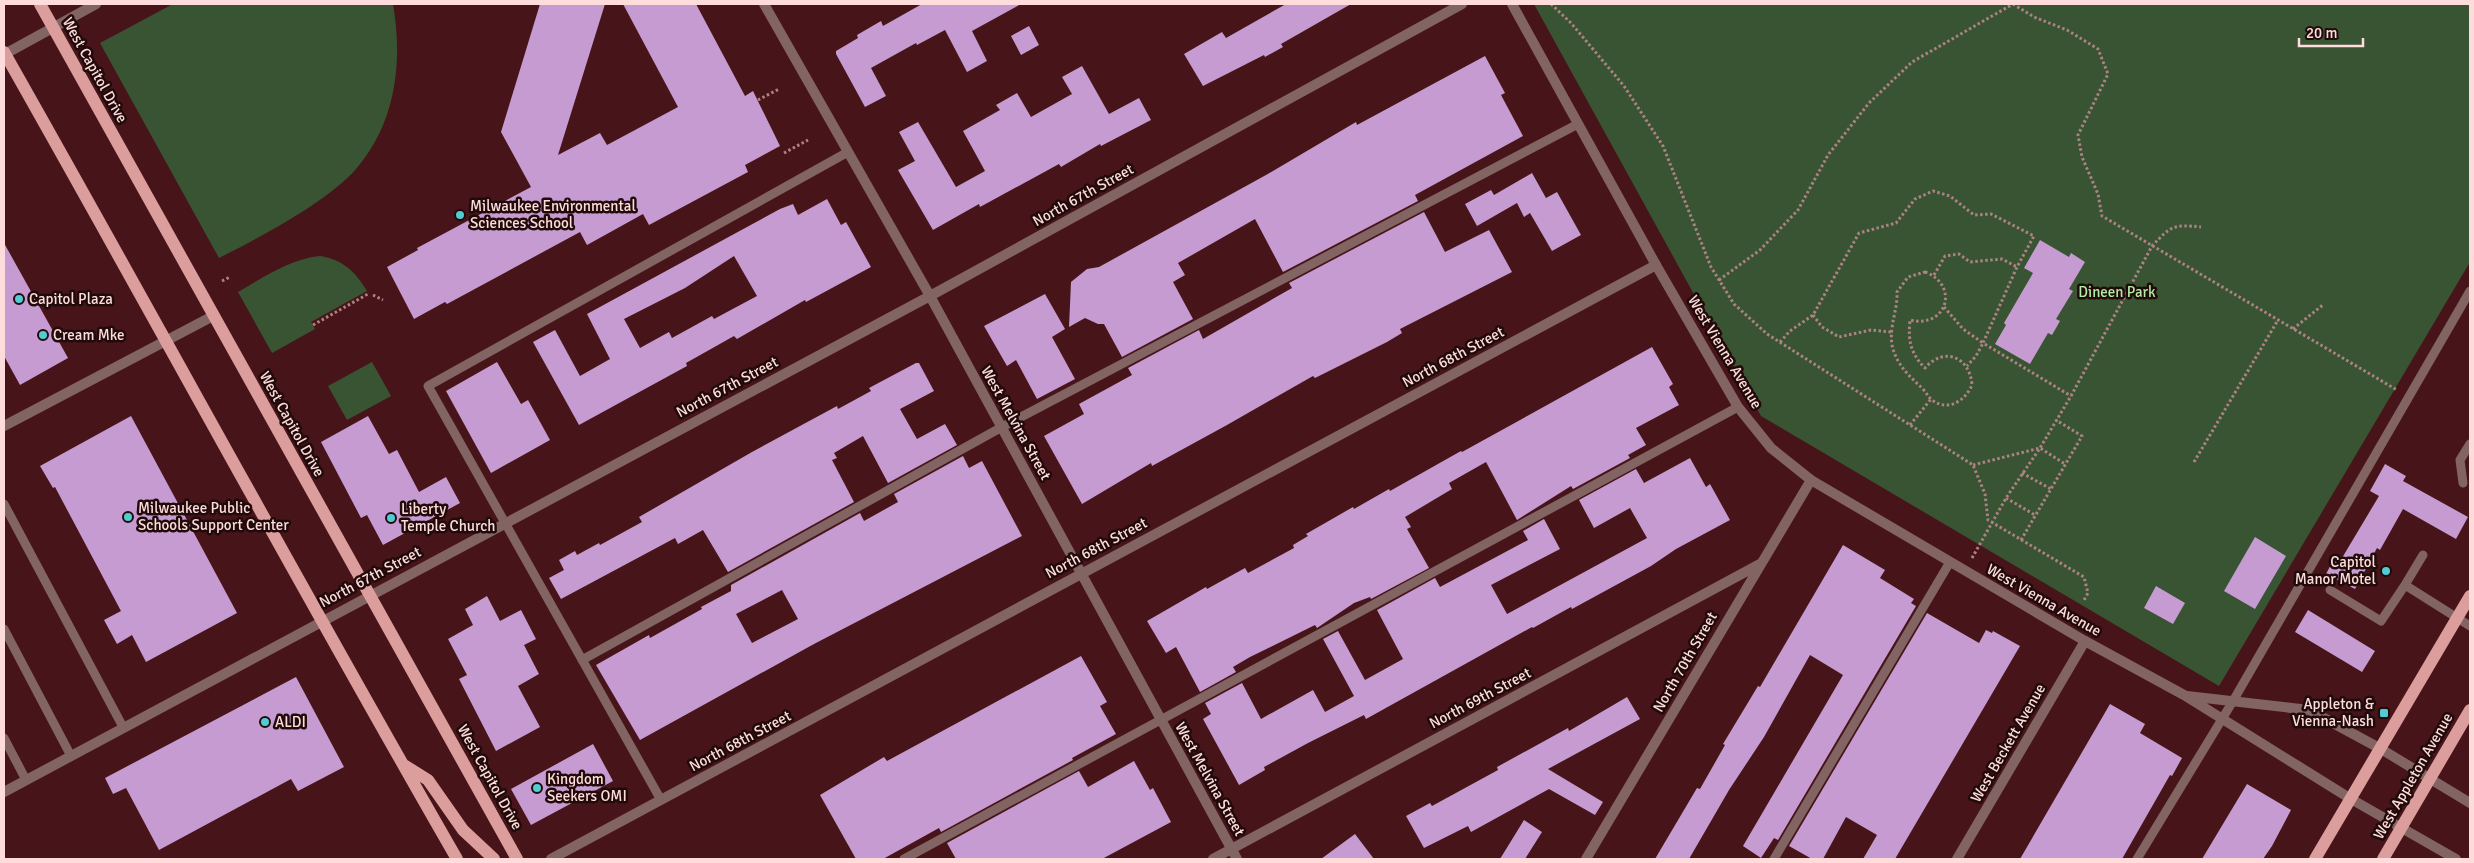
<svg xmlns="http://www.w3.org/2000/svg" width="2474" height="863" viewBox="0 0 2474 863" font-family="Signika,sans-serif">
<rect width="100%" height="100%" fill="#471519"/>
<path fill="#395433" d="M 173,4 L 393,4 C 403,62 396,123 356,169 C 327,202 259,238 219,258 L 100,43 Z
M 1534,4 L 2470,4 L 2470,262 L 2219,686 L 1761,416 Z
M 320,256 C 343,260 355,271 367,291 L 311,322 L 315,329 L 272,353 L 238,292 C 264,277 290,259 320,256 Z
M 372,362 L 391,396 L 347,420 L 328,386 Z"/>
<path fill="#c69bd1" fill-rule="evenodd" d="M 540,4 L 605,4 L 558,155 L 600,133 L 607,145 L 678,107 L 623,4 L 696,4 L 745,96 L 753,91 L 780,146 L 745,165 L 748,172 L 649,225 L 643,214 L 587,245 L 580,232 L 447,304 L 445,302 L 414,319 L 387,267 L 418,250 L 417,248 L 531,187 L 501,132 Z
M 922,4 L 1021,4 L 972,31 L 987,61 L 967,72 L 945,30 L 917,45 L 916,43 L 871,68 L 886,96 L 865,107 L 836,54 L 836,51 L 858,38 L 857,35 L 881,21 L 883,26 Z
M 1286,4 L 1351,4 L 1281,44 L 1283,47 L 1265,57 L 1264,55 L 1203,86 L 1184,54 L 1222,32 L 1226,38 Z
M 1029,26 L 1039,45 L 1021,55 L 1011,36 Z
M 1485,56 L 1505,93 L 1501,95 L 1523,136 L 1415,195 L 1418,201 L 1283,272 L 1255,219 L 1178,263 L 1185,275 L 1173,282 L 1193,319 L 1122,357 L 1104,324 L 1098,324 L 1085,318 L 1069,327 L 1071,282 L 1087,269 L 1099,267 L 1266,175 L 1356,122 L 1357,125 Z
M 1082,66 L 1109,114 L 1139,98 L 1151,120 L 1101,146 L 1100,144 L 1061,167 L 1059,164 L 980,207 L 979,204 L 933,230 L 898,170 L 915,161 L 899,132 L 918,122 L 956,187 L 985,171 L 963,131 L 1000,110 L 996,105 L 1017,93 L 1031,117 L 1072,94 L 1062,77 Z
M 1532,173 L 1546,198 L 1557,192 L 1581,235 L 1552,251 L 1530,213 L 1524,217 L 1517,203 L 1477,226 L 1465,204 L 1491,190 L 1494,195 Z
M 827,199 L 841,225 L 846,222 L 871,267 L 806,302 L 805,300 L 737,339 L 734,336 L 686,363 L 687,366 L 579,425 L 533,342 L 555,330 L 580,376 L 610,359 L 587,314 L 780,209 L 793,204 L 798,215 ZM 734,256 L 757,296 L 714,319 L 712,316 L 672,338 L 669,332 L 640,348 L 624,319 L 685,288 Z
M 1424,212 L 1445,252 L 1489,230 L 1512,272 L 1400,329 L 1402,333 L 1387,342 L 1315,378 L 1313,376 L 1227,425 L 1152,466 L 1151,463 L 1082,504 L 1044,436 L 1084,414 L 1079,404 L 1132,375 L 1128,368 L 1199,330 L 1203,339 L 1292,288 L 1289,283 Z
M 2040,240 L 2069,257 L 2071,253 L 2085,262 L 2069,289 L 2073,291 L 2056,319 L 2060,321 L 2052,335 L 2048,333 L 2030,364 L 1995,344 L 2006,325 L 2004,323 L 2033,273 L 2024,268 Z
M 4,243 L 68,358 L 20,385 L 4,356 Z
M 1045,294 L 1065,329 L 1052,337 L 1075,379 L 1037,399 L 1016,360 L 1007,366 L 984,326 Z
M 1652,347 L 1673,384 L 1669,387 L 1679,405 L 1636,428 L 1646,445 L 1628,455 L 1630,458 L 1573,489 L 1571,486 L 1517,520 L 1486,462 L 1449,483 L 1452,489 L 1405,517 L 1411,527 L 1407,529 L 1429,568 L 1371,599 L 1370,597 L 1354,603 L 1317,628 L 1315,625 L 1250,657 L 1233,667 L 1236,672 L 1200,692 L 1176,647 L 1166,653 L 1147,621 L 1206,587 L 1207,589 L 1245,568 L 1248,573 L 1294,548 L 1293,545 L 1308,536 L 1306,534 L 1353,507 L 1354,509 L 1389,489 L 1390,491 L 1461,451 L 1462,452 Z
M 497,362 L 521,404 L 528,400 L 550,440 L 491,473 L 446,391 Z
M 916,363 L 919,363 L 934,391 L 900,409 L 917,439 L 945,424 L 957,445 L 888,483 L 863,436 L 834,453 L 837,458 L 832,460 L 854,502 L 728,572 L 703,530 L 678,544 L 675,538 L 561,599 L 549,578 L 564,570 L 559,560 L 575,551 L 577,555 L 599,543 L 600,545 L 642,522 L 639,517 L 752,452 L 837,406 L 838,409 L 871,391 L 869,388 Z
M 131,416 L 237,613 L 146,662 L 132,635 L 117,644 L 104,620 L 121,611 L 55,487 L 53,488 L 40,466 Z
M 368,416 L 389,454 L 397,450 L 419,492 L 446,477 L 460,503 L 383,545 L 367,515 L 361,518 L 321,442 Z
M 963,456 L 969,468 L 982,461 L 1022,536 L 814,644 L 640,740 L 596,665 L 649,635 L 650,638 L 702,609 L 701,607 L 731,591 L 731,585 L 860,513 L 864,521 L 898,502 L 894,494 ZM 782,590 L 798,619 L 752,643 L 736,614 Z
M 1690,458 L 1706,487 L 1710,484 L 1730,520 L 1676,549 L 1651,566 L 1572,609 L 1571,607 L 1533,628 L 1532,627 L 1366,719 L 1364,715 L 1308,743 L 1264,767 L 1265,770 L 1239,785 L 1203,719 L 1211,714 L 1205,703 L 1242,683 L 1261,719 L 1313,690 L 1325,712 L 1354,696 L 1323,639 L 1338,631 L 1365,680 L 1403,659 L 1377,610 L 1435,578 L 1440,587 L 1528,540 L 1523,531 L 1544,519 L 1560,549 L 1491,585 L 1507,614 L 1647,538 L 1630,508 L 1594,528 L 1579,500 L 1636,469 L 1644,483 Z
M 2385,464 L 2406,476 L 2403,481 L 2468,517 L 2456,539 L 2403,509 L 2380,550 L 2377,548 L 2355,589 L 2326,574 L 2336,555 L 2342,558 L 2379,496 L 2370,491 Z
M 2255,537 L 2286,556 L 2255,609 L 2224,591 Z
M 1843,545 L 1885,570 L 1880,578 L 1914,599 L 1911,603 L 1916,606 L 1778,840 L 1774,838 L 1761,858 L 1743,846 L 1843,675 L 1810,655 L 1764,737 L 1729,790 L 1689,859 L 1655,859 L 1697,788 L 1700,789 L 1725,745 L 1723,744 L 1758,686 L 1760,687 Z
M 2156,586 L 2185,603 L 2173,624 L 2144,608 Z
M 487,596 L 500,621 L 521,610 L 536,639 L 524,645 L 539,674 L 518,686 L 540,727 L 496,751 L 459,679 L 467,675 L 448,639 L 473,625 L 465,609 Z
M 2308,610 L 2375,651 L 2362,672 L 2295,632 Z
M 1927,613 L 1979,643 L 1986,630 L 1992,633 L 1993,631 L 2020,646 L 1895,859 L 1863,859 L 1877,835 L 1846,817 L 1823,859 L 1812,859 L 1789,846 Z
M 1081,656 L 1107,702 L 1100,706 L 1116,734 L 1072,758 L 1073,760 L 941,832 L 939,828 L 883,859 L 856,859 L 820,795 L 884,757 L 887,761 Z
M 296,677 L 344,767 L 298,791 L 291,779 L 159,850 L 126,788 L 113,794 L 105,778 Z
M 1627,697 L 1640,719 L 1548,769 L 1603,802 L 1595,815 L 1549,789 L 1471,832 L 1468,826 L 1424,848 L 1406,816 L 1430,803 L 1432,806 L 1498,770 L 1497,767 L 1568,728 L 1569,731 Z
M 2110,704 L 2145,724 L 2140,733 L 2182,758 L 2172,776 L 2170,775 L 2122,859 L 2020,859 Z
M 593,744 L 613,781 L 531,825 L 511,789 Z
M 1134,761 L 1150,790 L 1153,788 L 1171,822 L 1102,859 L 956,859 L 947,843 L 1079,771 L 1088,787 Z
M 2247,784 L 2291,810 L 2272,846 L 2263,859 L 2202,859 Z
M 1524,820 L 1542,832 L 1525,859 L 1500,859 Z
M 1355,834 L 1374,859 L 1321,859 Z"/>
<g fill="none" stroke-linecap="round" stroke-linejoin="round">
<path stroke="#ac8284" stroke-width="3" stroke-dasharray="2.5 2.5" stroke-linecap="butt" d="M 1551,4 L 1571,23 L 1624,86 L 1663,146 L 1711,267 L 1734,304 L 1767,334 L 1973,465 L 1985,494 L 1988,520 L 2084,577 L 2088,593 L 2083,602
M 2013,4 L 2034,17 L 2067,30 L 2098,49 L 2108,74 L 2078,135 L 2082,157 L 2098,194 L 2102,216 L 2397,390
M 758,100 L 779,89
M 784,153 L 808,140
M 1925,272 C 1960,285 1947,329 1910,320 C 1908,340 1910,353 1925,368 C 1944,346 1970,357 1972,385 C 1965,401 1948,412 1932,400 C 1928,397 1926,392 1922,388 C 1909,376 1896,364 1892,345 C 1889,325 1898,310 1897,292 L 1908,277 Z
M 1934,275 L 1945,256 L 1959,254 L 1970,262 L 2002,259 L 2017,267
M 1719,280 L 1760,250 L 1798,210 L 1828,155 L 1869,103 L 1912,62 L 2013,4
M 222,281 L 230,277
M 373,295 L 383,300
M 1944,307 L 1963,329 L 1983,343 L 1976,356 L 1967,366
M 1813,315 L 1822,327 L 1839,337 L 1871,330 L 1891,332
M 313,325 L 368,294
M 2293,329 L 2324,304
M 1780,342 L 1790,331 L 1813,315 L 1859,233 L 1896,223 L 1915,199 L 1933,191 L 1950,196 L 1974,215 L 1991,214 L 2034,236 L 2017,267 L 1983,343 L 2071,396
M 1910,425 L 1931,399
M 2194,462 L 2278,320
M 1973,465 L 2040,448 L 2065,464
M 2022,473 L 2051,489
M 2006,498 L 2035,515
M 2021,540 L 2082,436 L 2056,420
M 1972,558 L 2006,498 L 2040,448 L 2071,396 L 2152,246 C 2171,226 2173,224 2201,227"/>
<path stroke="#826463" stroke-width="9" d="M 2463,483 L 2460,460 L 2470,444
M 4,504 L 123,727
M 2405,585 L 2423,555
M 2330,590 L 2381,621 L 2405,585 L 2470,626
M 4,629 L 71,756
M 582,660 L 1002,427 L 1578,124
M 4,738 L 26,780
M 661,800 L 428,386 L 848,152
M 904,859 L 1738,407
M 1774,859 L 1950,562
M 2137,859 L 2233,701 L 2470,291"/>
<path stroke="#826463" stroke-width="10" d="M 764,4 L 930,296 L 1237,859
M 1512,4 L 1656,265
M 5,54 L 96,4
M 4,426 L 213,316
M 4,792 L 930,296 L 1462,4
M 1213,859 L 1760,564
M 1586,859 L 1811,480
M 1957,859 L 2085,641"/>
<path stroke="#826463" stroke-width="10" d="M 2187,696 L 2309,710 L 2381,749 L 2470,803
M 551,859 L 1656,265 L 1738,407 L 1771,448 L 1811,480 L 2085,641 L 2184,695 L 2351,799 L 2456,859"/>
<path stroke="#dc9e9d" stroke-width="12" d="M 40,4 L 517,859
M 4,52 C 156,320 303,592 457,859
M 404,765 L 428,780 L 463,830 L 494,859
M 2315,859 L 2470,596
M 2383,859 L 2470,710"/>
</g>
<g fill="#51ccd2" stroke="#200a0a" stroke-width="2">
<circle cx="460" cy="215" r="5"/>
<circle cx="19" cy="299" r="5"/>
<circle cx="43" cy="335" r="5"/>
<circle cx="128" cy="517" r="5"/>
<circle cx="391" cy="518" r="5"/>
<circle cx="2386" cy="571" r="5"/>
<rect x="2379" y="708" width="10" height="10" rx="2.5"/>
<circle cx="265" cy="722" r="5"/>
<circle cx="537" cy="788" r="5"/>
</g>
<g text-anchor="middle" stroke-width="5" stroke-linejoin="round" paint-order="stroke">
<g font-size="15" fill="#ffdcdc" stroke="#200a0a">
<text transform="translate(95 70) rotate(61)" y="5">West Capitol Drive</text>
<text transform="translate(1083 195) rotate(-29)" y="5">North 67th Street</text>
<text transform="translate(1725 352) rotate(59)" y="5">West Vienna Avenue</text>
<text transform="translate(1453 357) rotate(-28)" y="5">North 68th Street</text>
<text transform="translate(727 387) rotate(-28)" y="5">North 67th Street</text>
<text transform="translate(1016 423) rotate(61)" y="5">West Melvina Street</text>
<text transform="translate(292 424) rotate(61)" y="5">West Capitol Drive</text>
<text transform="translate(1096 548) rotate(-28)" y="5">North 68th Street</text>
<text transform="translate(370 577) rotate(-28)" y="5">North 67th Street</text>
<text transform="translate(2044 600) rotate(30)" y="5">West Vienna Avenue</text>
<text transform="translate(1685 662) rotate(-60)" y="5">North 70th Street</text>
<text transform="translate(1480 698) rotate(-28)" y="5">North 69th Street</text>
<text transform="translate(740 741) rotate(-28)" y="5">North 68th Street</text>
<text transform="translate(2008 743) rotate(-60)" y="5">West Beckett Avenue</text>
<text transform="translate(2413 776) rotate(-60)" y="5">West Appleton Avenue</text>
<text transform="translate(490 777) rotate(61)" y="5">West Capitol Drive</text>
<text transform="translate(1210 779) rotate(61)" y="5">West Melvina Street</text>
</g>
<g font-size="15" fill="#ffdcdc" stroke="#200a0a" text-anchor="start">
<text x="470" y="211">Milwaukee Environmental<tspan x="470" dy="17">Sciences School</tspan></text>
<text x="29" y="304">Capitol Plaza</text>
<text x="53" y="340">Cream Mke</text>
<text x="138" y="513">Milwaukee Public<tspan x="138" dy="17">Schools Support Center</tspan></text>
<text x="401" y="514">Liberty<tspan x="401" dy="17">Temple Church</tspan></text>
<text x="2376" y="567" text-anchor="end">Capitol<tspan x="2376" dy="17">Manor Motel</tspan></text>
<text x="2374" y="709" text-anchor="end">Appleton &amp;<tspan x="2374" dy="17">Vienna-Nash</tspan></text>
<text x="275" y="727">ALDI</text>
<text x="547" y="784">Kingdom<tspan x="547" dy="17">Seekers OMI</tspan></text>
</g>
<g font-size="15" fill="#b1eea2" stroke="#200a0a">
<text x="2117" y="297">Dineen Park</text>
</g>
</g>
<rect width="2474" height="863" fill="none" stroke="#ffdcdc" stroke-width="10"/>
<path d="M2299 38v8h64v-8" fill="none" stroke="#ffdcdc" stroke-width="2.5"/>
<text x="2306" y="38" font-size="15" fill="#ffdcdc" stroke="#200a0a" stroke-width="4" paint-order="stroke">20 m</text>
</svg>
